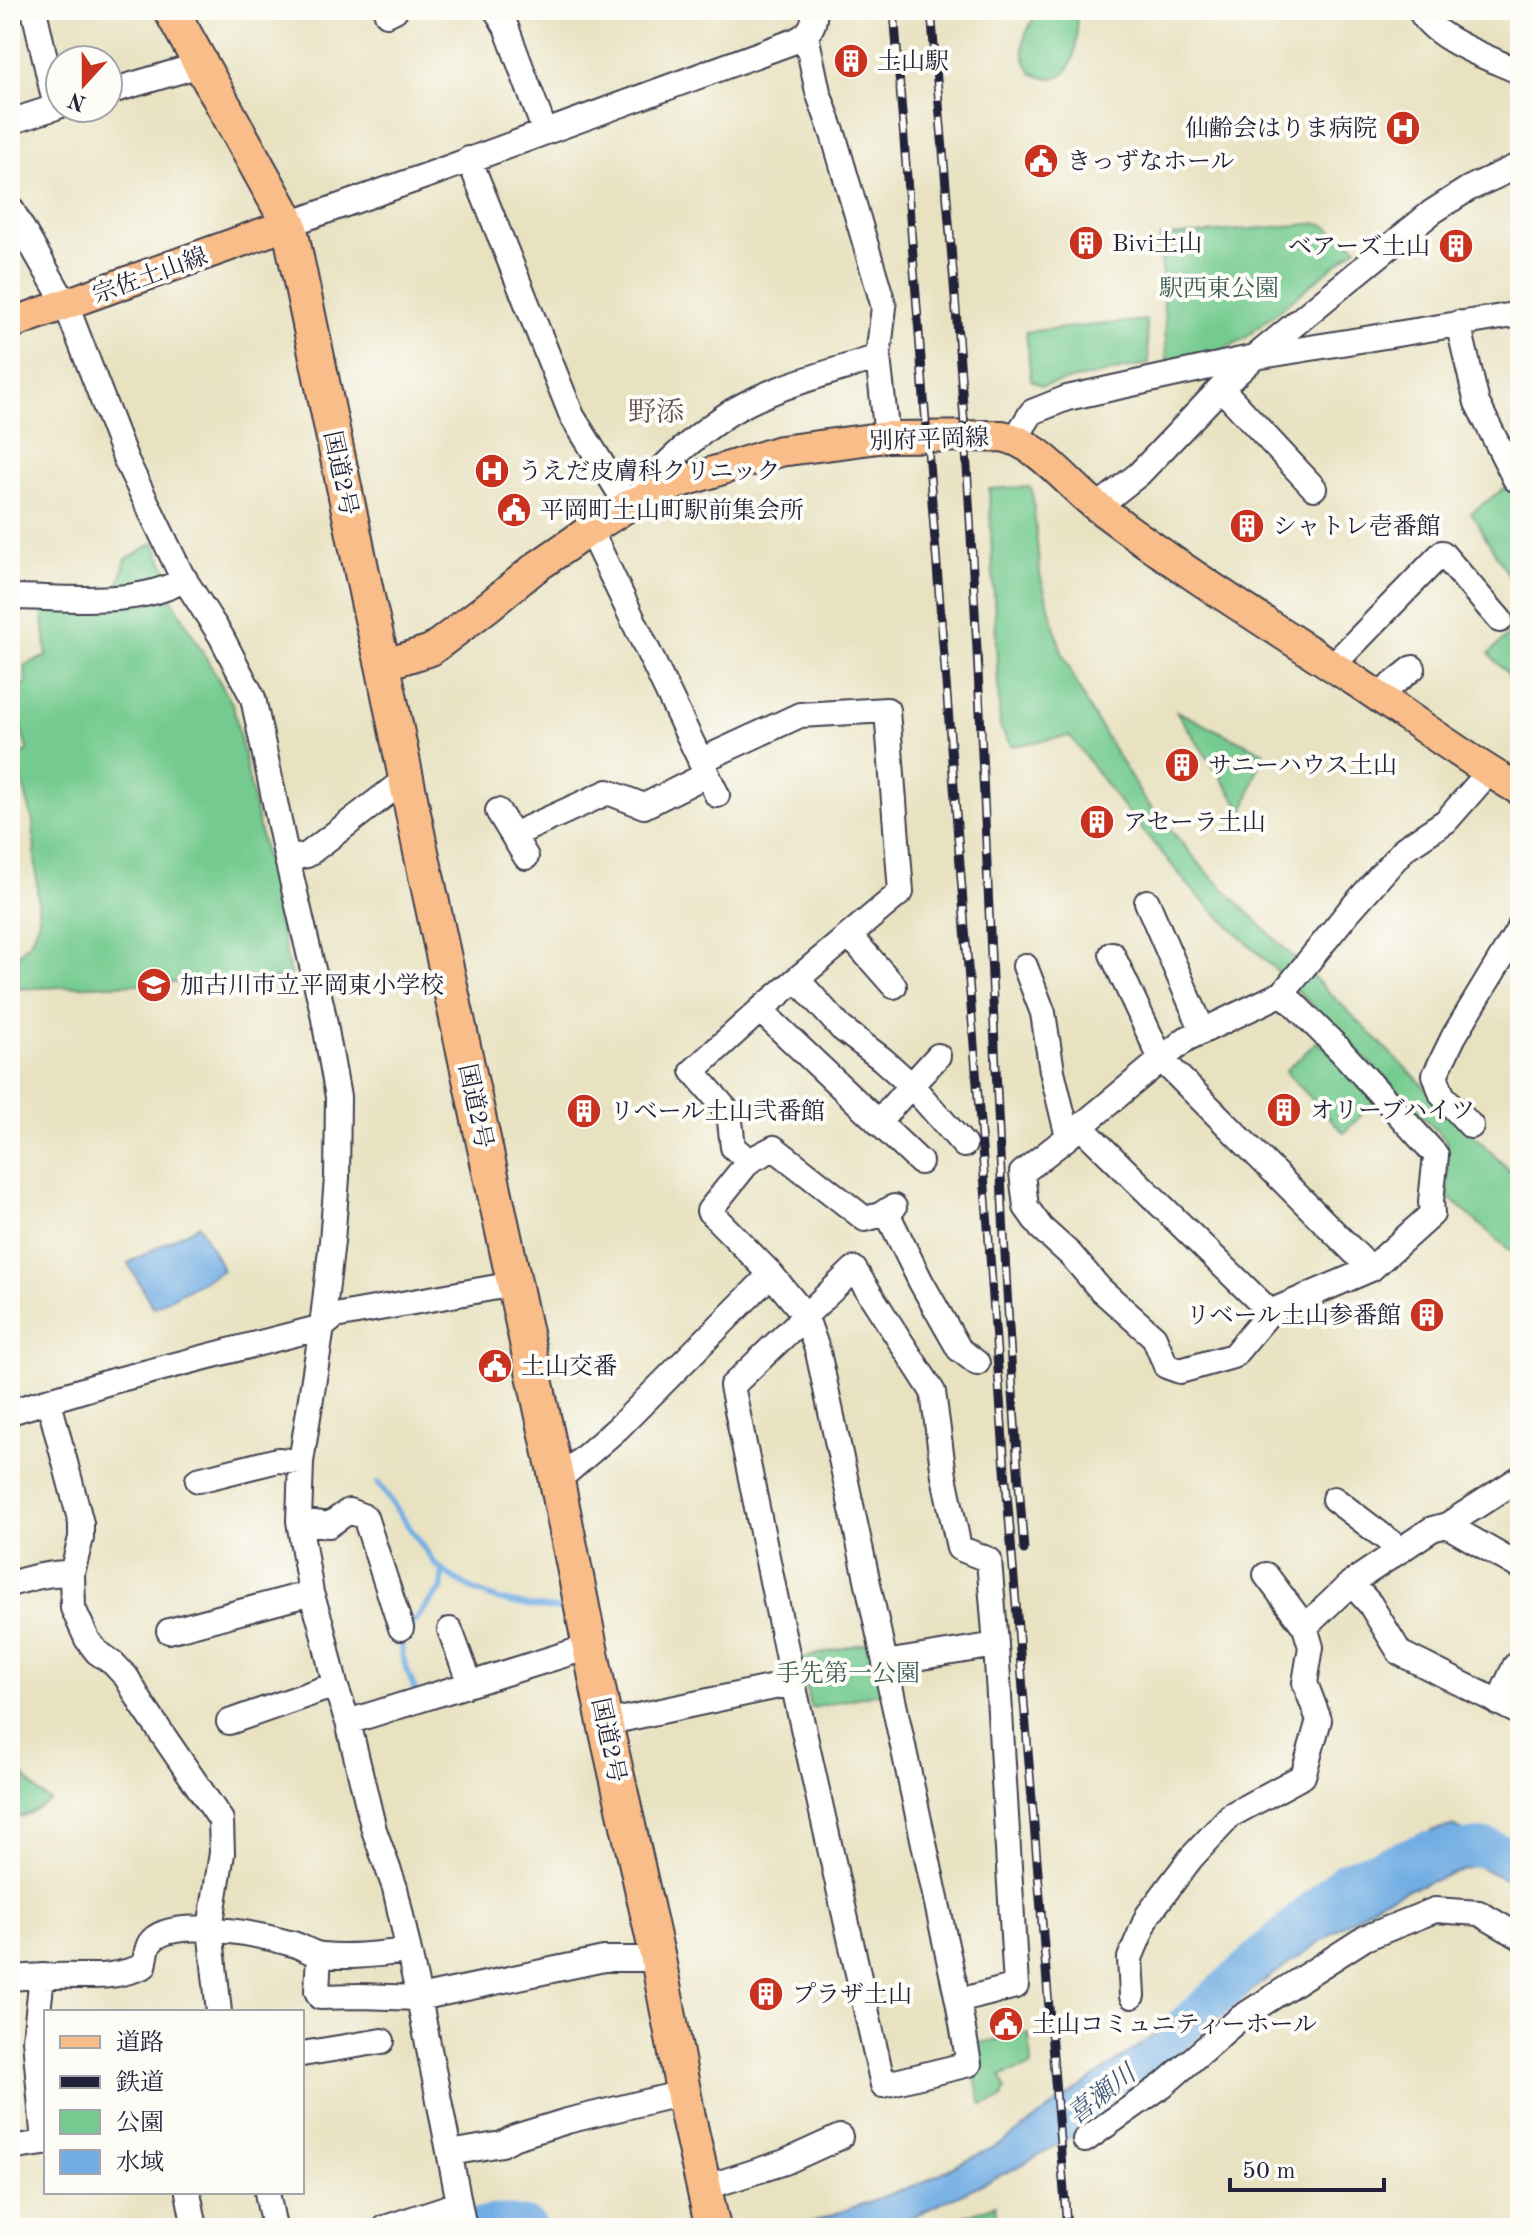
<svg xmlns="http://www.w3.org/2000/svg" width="1530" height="2238" viewBox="0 0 1530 2238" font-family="'Old Standard TT','Noto Serif JP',serif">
<rect width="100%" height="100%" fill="#fdfcf7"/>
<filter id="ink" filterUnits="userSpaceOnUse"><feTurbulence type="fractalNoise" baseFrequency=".0125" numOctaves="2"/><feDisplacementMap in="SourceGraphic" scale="16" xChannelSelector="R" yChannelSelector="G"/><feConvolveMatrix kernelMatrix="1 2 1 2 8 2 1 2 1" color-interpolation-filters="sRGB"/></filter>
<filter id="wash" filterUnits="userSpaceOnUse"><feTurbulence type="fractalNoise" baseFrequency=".006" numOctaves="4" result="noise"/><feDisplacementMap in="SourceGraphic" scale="32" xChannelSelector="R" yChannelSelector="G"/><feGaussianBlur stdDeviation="1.8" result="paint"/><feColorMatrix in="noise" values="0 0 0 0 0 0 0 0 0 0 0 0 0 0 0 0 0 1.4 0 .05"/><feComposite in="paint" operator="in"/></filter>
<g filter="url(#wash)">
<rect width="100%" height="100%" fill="#e8e2c1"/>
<path fill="#75cb8f" stroke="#4c7665" stroke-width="2" d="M 1038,10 L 1076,10 C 1079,41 1077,95 1032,73 C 1015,46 1025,35 1038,10 Z
M 1321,223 L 1357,247 L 1244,339 L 1219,351 L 1167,360 L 1160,237 Z
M 1146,320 L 1149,364 L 1042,386 L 1031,380 L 1026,332 Z
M 1520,476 L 1520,601 L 1514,584 L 1471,513 Z
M 1029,487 L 1032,490 L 1040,574 L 1061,650 L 1086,703 L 1143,798 L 1205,870 L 1520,1181 L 1520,1259 L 1448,1197 L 1447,1141 L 1304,997 L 1196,894 L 1123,807 L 1070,736 L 1011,746 L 1000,727 L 989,489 Z
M 154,543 L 171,580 L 118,588 L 126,559 Z
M 171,597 L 233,705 L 291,978 L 10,989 L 10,963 L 30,942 L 39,920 L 33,822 L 16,757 L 28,752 L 10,694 L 10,686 L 26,684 L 25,665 L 47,656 L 42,608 Z
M 1520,623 L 1520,687 L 1489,654 Z
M 1176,711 L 1263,752 L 1244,812 Z
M 1318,1041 L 1377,1099 L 1344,1133 L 1285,1071 Z
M 873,1641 L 884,1692 L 811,1708 L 799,1659 Z
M 23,1774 L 38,1792 L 50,1801 L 30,1813 L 10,1821 L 10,1775 Z
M 1029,2033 L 1031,2066 L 1001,2076 L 1005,2089 L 1002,2099 L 982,2105 L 974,2074 L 981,2071 L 974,2044 Z
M 995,2205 L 997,2224 L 991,2226 L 991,2228 L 949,2228 L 947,2222 Z"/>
<path fill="#71ade3" stroke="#4a688f" stroke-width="2" d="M 199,1225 L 223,1270 L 153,1308 L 128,1263 Z
M 1452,1826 L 1520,1860 L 1520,1887 L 1476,1865 L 1382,1899 L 1257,1986 L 1107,2116 L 1016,2168 L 905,2220 L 876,2228 L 795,2228 L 921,2183 L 1002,2143 L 1171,2023 L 1214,1998 L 1347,1880 L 1393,1862 L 1432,1830 Z"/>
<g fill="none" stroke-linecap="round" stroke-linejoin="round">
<path stroke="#71ade3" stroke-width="6" d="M 378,1483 L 436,1565 C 474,1597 512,1607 562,1609
M 416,1693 C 410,1676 398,1654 402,1636 L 441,1589 L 443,1571"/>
<path stroke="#71ade3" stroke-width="38" d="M 1177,2032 L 1347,1880 L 1427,1850 L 1489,1848 L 1520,1861
M 477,2228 C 493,2220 511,2224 528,2228"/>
</g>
</g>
<g filter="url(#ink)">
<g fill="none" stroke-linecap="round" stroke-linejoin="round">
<g stroke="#403f4f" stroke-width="28">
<path id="minor" d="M 34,10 L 56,107 L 60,105
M 496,10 L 506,27 L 545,132
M 1420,10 C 1432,39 1492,59 1520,72
M 387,14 L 395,10
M 806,35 L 818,92 L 834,137 L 884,307 L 878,357 L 887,437
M 108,92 L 200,65
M 16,120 L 56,107
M 469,159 L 572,416 L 628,506 C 655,473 686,443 722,418 C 763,389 830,373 878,357
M 10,207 L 66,305 L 126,460 L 181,574 L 221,636 L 253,698 L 287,859 L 322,1008 L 338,1097 L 337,1178 L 332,1241 L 322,1327 L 301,1462 L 299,1521 L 311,1593 L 321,1624 L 335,1685 L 348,1722 L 374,1830 L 395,1888 L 419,1998 L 464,2228
M 289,224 L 434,173 L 792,42 C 807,36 816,27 814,10
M 1458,323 L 1477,403 L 1515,479
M 1221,388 L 1314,488
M 1015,439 L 1032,412 L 1067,398 L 1255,357 L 1520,314
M 1097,507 L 1139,474 L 1221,388 L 1255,357 L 1323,301 L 1432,212 L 1468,189 L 1520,165
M 590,530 L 717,795
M 10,597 C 64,597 136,608 185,579
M 1332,666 L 1442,553 L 1500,620
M 1378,696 L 1413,668
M 700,761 L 800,715 L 887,710 L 901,892 L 760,1010 L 693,1071 L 729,1113 L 733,1147 L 749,1161 L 709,1211 L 771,1274 L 805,1315 L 818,1352 L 958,2001
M 498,811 L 526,857
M 513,835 L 608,792 L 644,806 L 706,775
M 287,859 L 307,855 L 407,778
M 1147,902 L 1202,1029
M 850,936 L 894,986
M 1112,954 L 1161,1059 L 1371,1269
M 1025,966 L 1043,1013 L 1052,1071 L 1068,1137
M 797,979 L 841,1028 L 882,1059 L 911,1085 L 964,1145
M 1283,993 L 1340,1050 L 1436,1155 L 1431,1201 L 1432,1214 L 1371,1269 L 1270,1312 L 1233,1356 L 1180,1371 L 1166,1366 L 1154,1337 L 1100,1289 L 1071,1255 L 1041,1228 L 1026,1207 L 1022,1173 L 1068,1137 L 1186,1039 L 1283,993 L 1349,911 L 1405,848 L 1446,821 L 1489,772
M 760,1010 L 878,1122 L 938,1056
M 878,1122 L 920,1162
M 1080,1126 L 1270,1312
M 1471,1126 L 1442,1095 L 1435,1075 L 1454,1036 L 1520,927
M 749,1161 L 774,1148 L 865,1219 L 880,1215 L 894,1207
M 886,1211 L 921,1282 L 959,1349 L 977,1363
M 49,1402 L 81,1523 L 81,1538 L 72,1573 L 73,1608 L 87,1639 L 97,1652 L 113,1663 L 127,1678 L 143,1706 L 221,1820 L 222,1853 L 210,1928 L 219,2012
M 10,1412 L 113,1381 L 322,1327 L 335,1316 L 514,1284
M 1520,1478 L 1447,1525 L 1520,1567
M 198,1480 L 278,1460 L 301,1462
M 557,1481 L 618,1428 L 771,1274
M 1334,1499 L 1401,1550
M 299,1521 L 329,1525 L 349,1511 L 365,1517 L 401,1628
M 1266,1575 L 1305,1627
M 1351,1583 L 1370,1604 L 1400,1653 L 1520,1713
M 10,1584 C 29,1578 52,1572 72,1573
M 450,1630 L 470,1684
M 169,1631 L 311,1593
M 885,1663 L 996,1645
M 1498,1703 L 1515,1666
M 229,1722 L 335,1685
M 348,1722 L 589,1647
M 605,1723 L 793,1683 L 883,2085 L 969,2064 L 958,2001 L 1016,1986 L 996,1645 L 989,1560 L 959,1548 L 944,1476 L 933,1392 L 854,1269 L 732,1386 L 793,1683
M 319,1955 L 317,1991 L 320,1997 L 360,1996 L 419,1998 L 604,1959 L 658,1959
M 10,1978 C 25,1977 40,1976 55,1976 C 90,1975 109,1980 144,1966 C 146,1959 146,1949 150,1943 C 169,1914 265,1936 293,1944 C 303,1947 312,1954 322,1955 C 350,1958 380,1954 408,1951
M 1132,1996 L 1130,1958 L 1148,1915 L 1191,1858 L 1231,1815 L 1303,1776 L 1319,1720 L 1305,1683 L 1311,1647 L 1305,1627 L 1351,1583 L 1432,1529 L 1447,1525
M 302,2054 L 382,2041
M 1085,2140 L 1163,2085 L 1240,2018 L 1365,1938 L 1435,1910 L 1479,1913 L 1520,1937
M 10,2148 L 44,2143 L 35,2039 L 42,1976
M 450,2153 L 502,2144 L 515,2137 L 567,2121 L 683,2093
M 704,2188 L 785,2162 L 840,2137
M 188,2192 L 195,2228
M 267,2192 L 274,2228
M 385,2228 L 458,2204"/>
</g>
<g stroke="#403f4f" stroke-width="34">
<path id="major" d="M 10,324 L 289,224
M 383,665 L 431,650 L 489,606 L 535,568 L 590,530 L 628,506 L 678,483 L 780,451 L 887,437 L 1002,436 C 1039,443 1069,486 1099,508 C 1182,571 1270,625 1357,682 C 1411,718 1464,758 1520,790"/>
</g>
<g stroke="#403f4f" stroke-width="38">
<path id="highway" d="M 171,10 L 289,224 L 369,606 L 383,665 L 421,852 L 557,1481 L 605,1723 L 658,1959 L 688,2117 L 713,2228"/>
</g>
<use href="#minor" stroke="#fff" stroke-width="24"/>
<use href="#major" stroke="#f8bd89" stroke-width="30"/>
<use href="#highway" stroke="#f8bd89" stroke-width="34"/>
<g stroke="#22223b" stroke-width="9">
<path id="rail" d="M 894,10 L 987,1213 L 1005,1469 L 1067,2228
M 931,10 C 943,152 956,293 965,435 C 989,807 995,1179 1024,1550"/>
</g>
<use href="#rail" stroke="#fdfcf7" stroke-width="6" stroke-dasharray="18" stroke-linecap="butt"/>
</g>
</g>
<defs>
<g id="building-disc" transform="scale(1.8)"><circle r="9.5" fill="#c8321e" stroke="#fdfcf7"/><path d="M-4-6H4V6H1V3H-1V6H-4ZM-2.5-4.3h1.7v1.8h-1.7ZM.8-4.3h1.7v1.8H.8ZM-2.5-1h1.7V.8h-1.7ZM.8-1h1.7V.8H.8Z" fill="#fff"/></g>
<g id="hospital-disc" transform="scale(1.8)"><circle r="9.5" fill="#c8321e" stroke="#fdfcf7"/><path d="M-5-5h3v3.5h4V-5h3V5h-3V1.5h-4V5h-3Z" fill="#fff"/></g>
<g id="civic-disc" transform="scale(1.8)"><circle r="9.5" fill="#c8321e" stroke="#fdfcf7"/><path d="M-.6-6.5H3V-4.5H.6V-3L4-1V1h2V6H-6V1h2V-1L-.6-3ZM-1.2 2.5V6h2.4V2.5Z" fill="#fff"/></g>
<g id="school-disc" transform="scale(1.8)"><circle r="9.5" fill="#c8321e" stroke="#fdfcf7"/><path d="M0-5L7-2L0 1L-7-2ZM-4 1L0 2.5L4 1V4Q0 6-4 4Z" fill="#fff"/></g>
</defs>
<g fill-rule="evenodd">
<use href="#building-disc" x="851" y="61"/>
<use href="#hospital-disc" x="1403" y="128"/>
<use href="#civic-disc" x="1041" y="161"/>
<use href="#building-disc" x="1086" y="243"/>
<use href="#building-disc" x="1456" y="246"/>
<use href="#hospital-disc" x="492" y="471"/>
<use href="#civic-disc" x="514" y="510"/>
<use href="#building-disc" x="1247" y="526"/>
<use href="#building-disc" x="1182" y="765"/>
<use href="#building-disc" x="1097" y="822"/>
<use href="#school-disc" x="154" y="985"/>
<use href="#building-disc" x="1284" y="1110"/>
<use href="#building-disc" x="584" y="1111"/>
<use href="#building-disc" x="1427" y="1315"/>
<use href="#civic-disc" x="495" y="1366"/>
<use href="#building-disc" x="766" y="1994"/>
<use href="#civic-disc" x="1006" y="2024"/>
</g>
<g text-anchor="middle" stroke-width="8" stroke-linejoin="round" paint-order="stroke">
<g font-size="24" fill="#22223b" stroke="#fdfcf7" text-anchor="start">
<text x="877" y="69">土山駅</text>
<text x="1377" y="136" text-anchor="end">仙齢会はりま病院</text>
<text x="1067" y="169">きっずなホール</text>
<text x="1112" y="251">Bivi土山</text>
<text x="1430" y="254" text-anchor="end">ベアーズ土山</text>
<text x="518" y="479">うえだ皮膚科クリニック</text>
<text x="540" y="518">平岡町土山町駅前集会所</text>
<text x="1273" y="534">シャトレ壱番館</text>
<text x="1208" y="773">サニーハウス土山</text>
<text x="1123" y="830">アセーラ土山</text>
<text x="180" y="993">加古川市立平岡東小学校</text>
<text x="1310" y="1118">オリーブハイツ</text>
<text x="610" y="1119">リベール土山弐番館</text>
<text x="1401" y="1323" text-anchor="end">リベール土山参番館</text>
<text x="521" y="1374">土山交番</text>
<text x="792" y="2002">プラザ土山</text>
<text x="1032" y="2032">土山コミュニティーホール</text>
</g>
<g font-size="24" fill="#22223b" stroke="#fdfcf7">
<text transform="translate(150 275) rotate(-20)" y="8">宗佐土山線</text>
<text transform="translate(929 439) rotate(-2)" y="8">別府平岡線</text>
<text transform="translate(341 473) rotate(78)" y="8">国道2号</text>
<text transform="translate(476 1106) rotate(78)" y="8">国道2号</text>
<text transform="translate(609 1740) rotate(78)" y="8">国道2号</text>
</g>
<g font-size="24" fill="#3f5d58" stroke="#fdfcf7">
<text x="1219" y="296">駅西東公園</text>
<text x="848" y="1681">手先第一公園</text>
</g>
<g font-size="26" font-style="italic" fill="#425a7e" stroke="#fdfcf7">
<text transform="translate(1101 2094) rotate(-38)" y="9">喜瀬川</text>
</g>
<g font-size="28" fill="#665156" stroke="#fdfcf7">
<text x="656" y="421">野添</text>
</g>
</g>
<rect width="1530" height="2238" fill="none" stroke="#fdfcf7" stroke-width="40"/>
<rect x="44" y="2010" width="260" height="184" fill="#fdfcf7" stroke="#a5a5ac" stroke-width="2"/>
<rect x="60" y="2036" width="40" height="12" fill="#f8bd89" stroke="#a5a5ac" stroke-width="2"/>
<text x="116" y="2050" font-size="24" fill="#22223b">道路</text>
<rect x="60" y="2076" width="40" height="12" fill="#22223b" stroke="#a5a5ac" stroke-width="2"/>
<text x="116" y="2090" font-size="24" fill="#22223b">鉄道</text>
<rect x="60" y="2110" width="40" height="24" fill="#75cb8f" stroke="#a5a5ac" stroke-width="2"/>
<text x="116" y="2130" font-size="24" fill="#22223b">公園</text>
<rect x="60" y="2150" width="40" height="24" fill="#71ade3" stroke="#a5a5ac" stroke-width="2"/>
<text x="116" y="2170" font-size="24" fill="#22223b">水域</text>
<g transform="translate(84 84) rotate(201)"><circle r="38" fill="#fdfcf7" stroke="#a5a5ac" stroke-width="2"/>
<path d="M0-6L14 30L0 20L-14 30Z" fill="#c8321e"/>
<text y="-12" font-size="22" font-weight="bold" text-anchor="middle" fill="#22223b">N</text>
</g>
<path d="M1230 2178v12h154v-12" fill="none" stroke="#22223b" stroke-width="4"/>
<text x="1242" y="2178" font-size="24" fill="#22223b" stroke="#fdfcf7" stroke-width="6" paint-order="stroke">50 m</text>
</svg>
